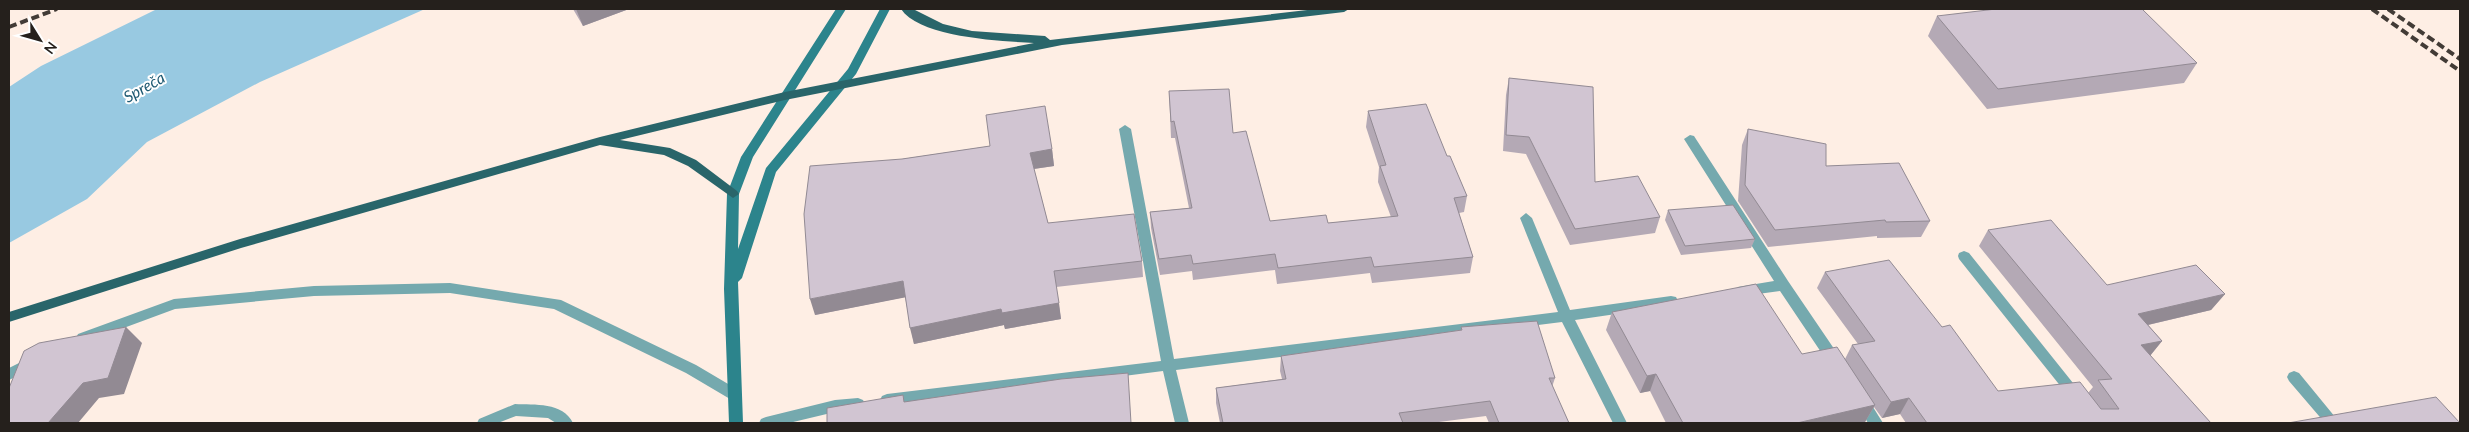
<svg xmlns="http://www.w3.org/2000/svg" width="2469" height="432" viewBox="0 0 2469 432" font-family="Lato,sans-serif">
<rect width="100%" height="100%" fill="#feeee4"/>
<path fill="#98c9e1" d="M 157,9 L 425,9 L 260,82 L 147,142 L 87,199 L 9,243 L 9,87 L 41,66 Z"/>
<g fill="none" stroke-linecap="round" stroke-linejoin="round">
<path fill="#75a9ae" fill-rule="evenodd" d="M 450,283 L 561,300 L 696,365 L 740,391 L 742,395 L 740,399 L 735,401 L 730,399 L 686,373 L 554,309 L 450,293 L 314,296 L 175,309 L 83,343 L 78,342 L 76,338 L 78,334 L 174,299 L 314,286 Z
M 31,357 L 36,359 L 38,363 L 36,367 L 9,380 L 9,368 Z"/>
<path fill="#75a9ae" fill-rule="evenodd" d="M 1125,125 L 1131,129 L 1174,359 L 1558,312 L 1520,218 L 1526,213 L 1532,218 L 1570,310 L 1671,296 L 1676,297 L 1678,301 L 1676,305 L 1671,306 L 1575,320 L 1627,423 L 1613,423 L 1562,322 L 1176,370 L 1189,423 L 1175,423 L 1163,371 L 887,406 L 882,404 L 880,400 L 882,396 L 887,394 L 1161,361 L 1119,129 Z
M 1690,135 L 1694,136 L 1788,281 L 1841,359 L 1843,363 L 1841,367 L 1836,369 L 1831,367 L 1780,291 L 1743,296 L 1738,295 L 1736,291 L 1738,287 L 1774,281 L 1684,139 Z
M 1964,251 L 1969,253 L 2105,423 L 2090,423 L 1959,259 L 1958,256 L 1959,253 Z
M 2294,371 L 2299,373 L 2340,423 L 2325,423 L 2289,381 L 2287,377 L 2289,373 Z
M 1861,394 L 1866,396 L 1883,423 L 1868,423 L 1854,400 L 1856,396 Z
M 858,398 L 863,400 L 865,404 L 863,408 L 835,412 L 789,423 L 759,423 L 761,419 L 766,417 L 835,400 Z
M 515,404 C 534,405 563,402 573,423 L 556,423 L 548,418 L 516,416 L 498,423 L 477,423 L 479,419 Z"/>
<path fill="#2c848c" fill-rule="evenodd" d="M 836,9 L 846,9 L 753,157 L 739,194 L 738,249 L 766,168 L 848,69 L 880,9 L 890,9 L 856,74 L 776,172 L 742,278 L 738,282 L 743,423 L 729,423 L 724,289 L 727,194 L 741,157 Z"/>
<path fill="#29656a" fill-rule="evenodd" d="M 901,9 L 913,9 L 943,24 L 972,31 L 1045,36 L 1050,40 L 1316,9 L 1349,9 L 1344,12 L 1062,45 L 785,100 L 620,140 L 670,148 L 696,160 L 737,191 L 739,194 L 733,198 L 688,166 L 664,155 L 600,145 L 241,248 L 9,322 L 9,312 L 240,239 L 600,137 L 785,92 L 1034,43 C 1002,41 920,38 901,9 Z"/>
<path stroke="#423b36" stroke-width="4" stroke-dasharray="8 4" stroke-linecap="butt" d="M 2372,9 L 2460,71
M 2388,9 L 2460,59
M 9,27 L 57,9"/>
</g>
<path fill="#b4a9b5" d="M 573,9 L 629,9 L 583,26 Z
M 1937,16 L 2197,63 L 2184,83 L 1987,109 L 1928,36 Z
M 1509,78 L 1595,182 L 1660,217 L 1655,233 L 1570,245 L 1526,154 L 1503,151 L 1506,95 Z
M 1169,91 L 1233,133 L 1270,221 L 1328,223 L 1391,217 L 1378,182 L 1379,167 L 1366,127 L 1368,111 L 1447,156 L 1467,196 L 1464,212 L 1459,213 L 1473,257 L 1470,273 L 1372,283 L 1370,273 L 1277,284 L 1275,270 L 1193,280 L 1192,271 L 1160,275 L 1151,228 L 1150,212 L 1189,208 L 1175,138 L 1171,138 Z
M 1748,129 L 1826,166 L 1930,221 L 1921,237 L 1877,238 L 1877,236 L 1768,247 L 1738,201 L 1742,145 Z
M 990,146 L 1052,149 L 1054,166 L 1034,169 L 1048,223 L 1142,261 L 1143,277 L 1056,287 L 1061,319 L 1005,329 L 1004,325 L 914,344 L 905,297 L 815,315 L 902,159 Z
M 1668,210 L 1755,239 L 1751,248 L 1681,255 L 1665,220 Z
M 1988,230 L 2107,285 L 2225,294 L 2211,310 L 2148,325 L 2162,341 L 2150,356 L 2211,423 L 1906,423 L 1900,414 L 1882,418 L 1874,407 L 1865,422 L 1860,423 L 1666,423 L 1650,391 L 1640,393 L 1606,330 L 1612,312 L 1802,354 L 1845,359 L 1852,345 L 1858,344 L 1817,288 L 1825,272 L 1942,327 L 1998,391 L 2088,393 L 2093,387 L 1979,246 Z
M 1461,327 L 1555,378 L 1552,387 L 1569,423 L 1489,423 L 1486,416 L 1431,423 L 1220,423 L 1216,403 L 1216,388 L 1282,379 L 1280,371 L 1281,356 L 1461,330 Z"/>
<path fill="#928a93" d="M 576,9 L 629,9 L 583,26 Z
M 1052,149 L 1054,166 L 1033,169 L 1030,153 Z
M 903,281 L 907,297 L 815,315 L 810,299 Z
M 2225,294 L 2211,310 L 2126,330 L 2138,314 Z
M 1059,303 L 1061,319 L 1005,329 L 1004,325 L 914,344 L 910,328 L 1001,309 Z
M 126,327 L 142,343 L 124,394 L 99,398 L 78,423 L 48,423 Z
M 2162,341 L 2149,357 L 2141,345 Z
M 1656,374 L 1650,391 L 1640,393 L 1647,376 Z
M 1909,398 L 1900,414 L 1882,418 L 1891,402 Z
M 1875,405 L 1865,422 L 1860,423 L 1797,423 Z"/>
<path fill="#d1c5d2" stroke="#928a93" d="M 1996,9 L 2142,9 L 2197,63 L 1998,89 L 1937,16 Z
M 1509,78 L 1593,87 L 1595,182 L 1638,176 L 1660,217 L 1575,229 L 1529,137 L 1506,135 Z
M 1229,89 L 1233,133 L 1246,131 L 1270,221 L 1326,215 L 1328,223 L 1398,216 L 1380,166 L 1386,165 L 1368,111 L 1426,104 L 1447,156 L 1450,156 L 1467,196 L 1454,198 L 1473,257 L 1374,267 L 1371,257 L 1278,268 L 1275,254 L 1193,264 L 1191,255 L 1159,259 L 1150,212 L 1192,208 L 1174,121 L 1171,122 L 1169,91 Z
M 1045,106 L 1052,149 L 1030,153 L 1048,223 L 1134,214 L 1142,261 L 1054,271 L 1059,303 L 1002,313 L 1001,309 L 910,328 L 903,281 L 810,299 L 804,214 L 810,166 L 902,159 L 990,146 L 986,115 Z
M 1748,129 L 1826,144 L 1826,166 L 1899,163 L 1930,221 L 1886,222 L 1885,220 L 1775,230 L 1745,185 Z
M 1733,205 L 1755,239 L 1685,246 L 1668,210 Z
M 2051,220 L 2107,285 L 2196,265 L 2225,294 L 2138,314 L 2162,341 L 2141,345 L 2211,423 L 1927,423 L 1909,398 L 1891,402 L 1852,345 L 1875,341 L 1825,272 L 1889,260 L 1942,327 L 1950,325 L 1998,391 L 2080,382 L 2101,409 L 2119,409 L 2098,380 L 2112,379 L 1988,230 Z
M 1756,284 L 1802,354 L 1837,347 L 1875,405 L 1797,423 L 1683,423 L 1656,374 L 1647,376 L 1612,312 Z
M 1537,321 L 1555,378 L 1549,378 L 1569,423 L 1499,423 L 1490,401 L 1399,413 L 1403,423 L 1223,423 L 1216,388 L 1286,379 L 1281,356 L 1462,330 L 1461,327 Z
M 126,327 L 108,378 L 83,383 L 48,423 L 9,423 L 9,388 L 24,351 L 39,343 Z
M 1128,373 L 1131,423 L 827,423 L 827,408 L 903,395 L 904,402 L 1061,379 Z
M 2436,397 L 2460,423 L 2288,423 Z"/>
<g text-anchor="middle" stroke-width="4" stroke-linejoin="round" paint-order="stroke">
<g font-size="16" font-style="italic" fill="#1d5972" stroke="#fff">
<text transform="translate(144 87) rotate(-30)" y="6">Spreča</text>
</g>
</g>
<rect width="2469" height="432" fill="none" stroke="#25201c" stroke-width="20"/>
<g transform="translate(40 40) rotate(127)" stroke="#ffffff" stroke-width="4" paint-order="stroke">
<path d="M0-4L9 19L0 12L-9 19Z" fill="#25201c"/>
<text y="-8" font-size="14" font-weight="bold" text-anchor="middle" fill="#25201c">N</text>
</g>
</svg>
